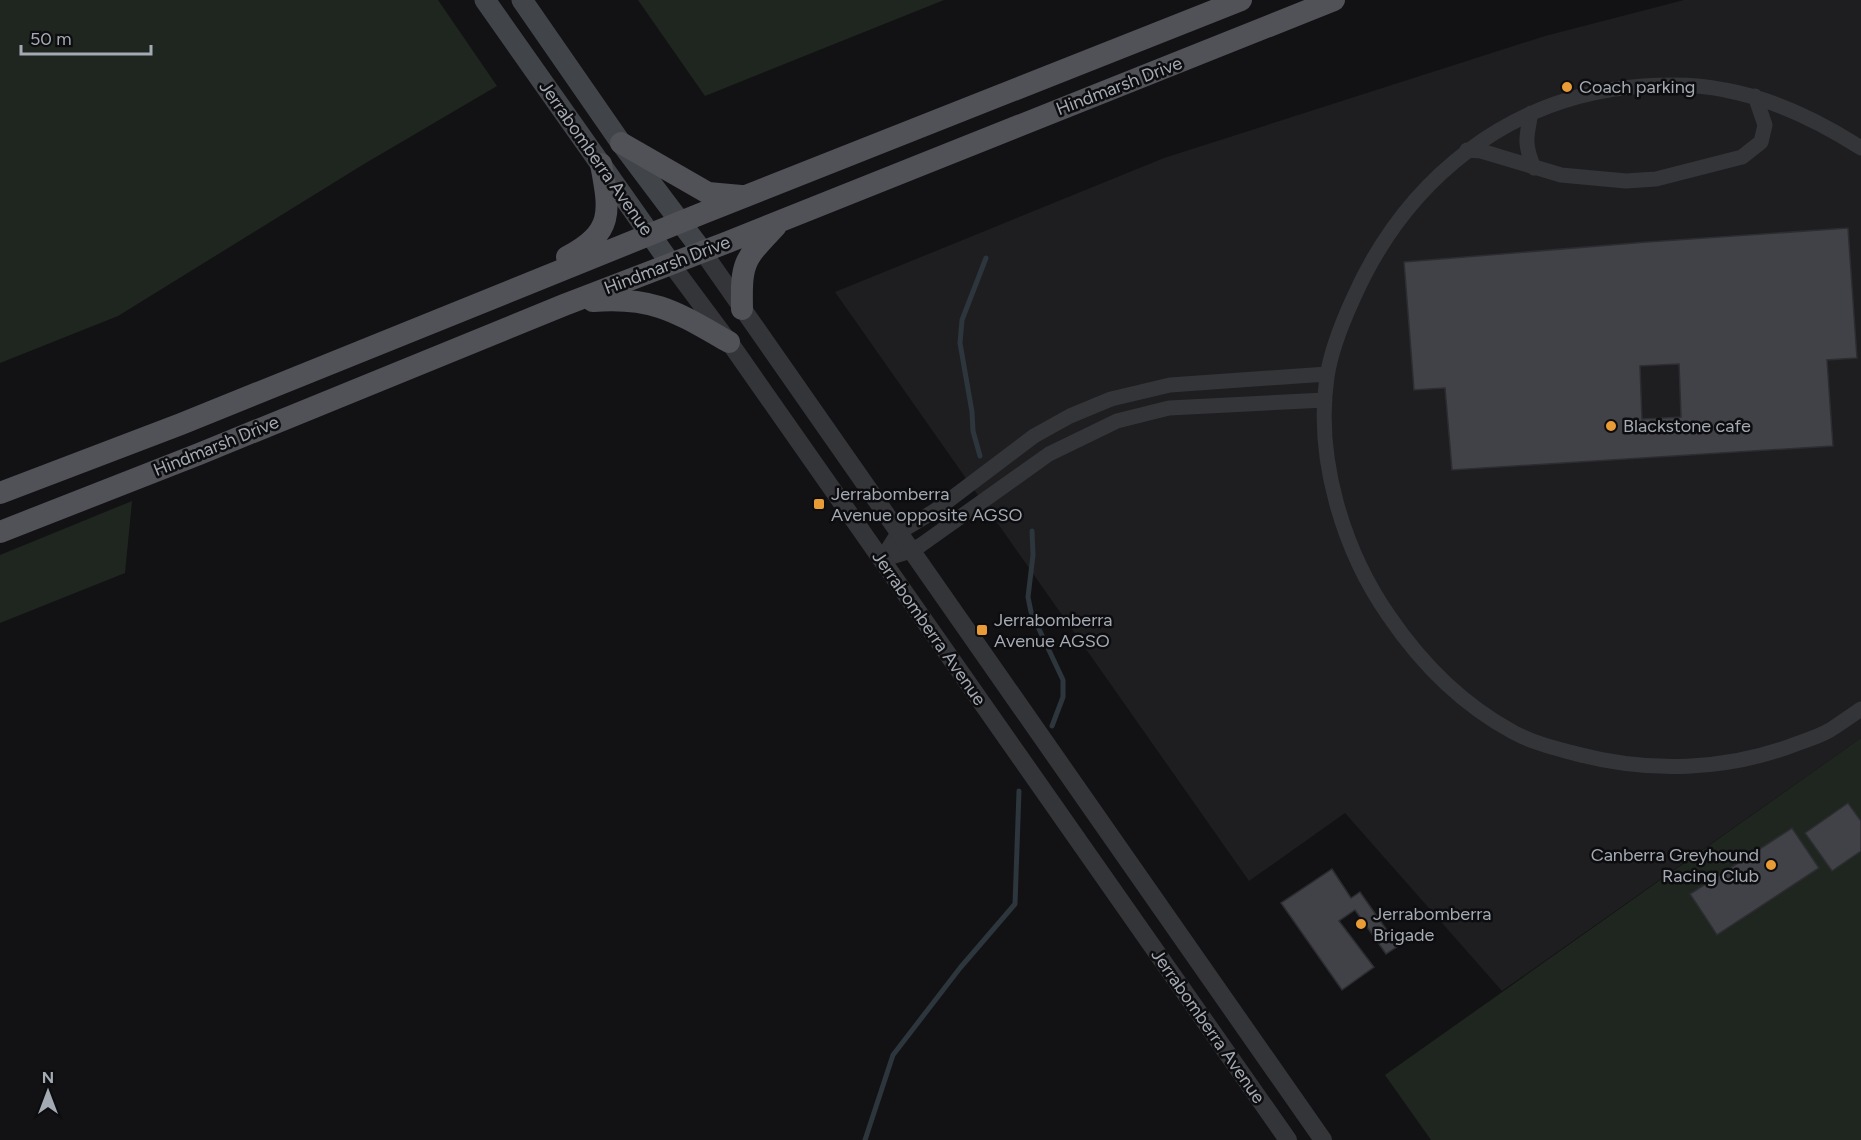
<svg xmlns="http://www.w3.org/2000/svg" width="1861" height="1140" viewBox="0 0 1861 1140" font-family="Figtree,sans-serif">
<rect width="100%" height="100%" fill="#121214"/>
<path fill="#1e1e21" d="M 1684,0 L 1861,0 L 1861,738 L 1502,991 L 1345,813 L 1249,881 L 835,292 L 1164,158 L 1545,36 Z"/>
<path fill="#1f261f" d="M 0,0 L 438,0 L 497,86 L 364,164 L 118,316 L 0,363 Z
M 638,0 L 944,0 L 705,96 Z
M 132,501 L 125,573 L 0,623 L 0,555 Z
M 1861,738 L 1861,1140 L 1431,1140 L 1385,1075 Z"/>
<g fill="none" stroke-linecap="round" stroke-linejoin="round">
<path stroke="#2c363c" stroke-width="5" d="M 980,456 L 973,431 L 972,412 L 960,343 L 962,320 L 986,258
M 1032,531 L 1033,555 L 1028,597 L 1031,612 L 1063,680 L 1063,697 L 1052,726
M 865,1140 L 893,1055 L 960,968 L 1015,904 L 1019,791"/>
</g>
<path fill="#414247" stroke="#2c2d30" stroke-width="1.5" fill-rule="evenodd" d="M 1848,228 L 1857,358 L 1827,360 L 1833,446 L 1452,470 L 1445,388 L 1414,390 L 1404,262 L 1647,242 ZM 1679,364 L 1681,417 L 1642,419 L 1640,366 Z
M 1848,803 L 1861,821 L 1861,851 L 1832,871 L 1805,833 Z
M 1792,828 L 1819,868 L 1717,935 L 1690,894 Z
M 1332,869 L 1351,898 L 1360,892 L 1398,946 L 1386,954 L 1355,910 L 1339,921 L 1374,967 L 1342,990 L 1281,903 Z"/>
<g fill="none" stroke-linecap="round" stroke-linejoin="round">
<path stroke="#333538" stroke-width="15" d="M 1531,113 C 1526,138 1524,144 1534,168
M 1861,148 C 1819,121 1774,99 1725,90 C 1698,84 1671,84 1643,86 C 1510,95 1406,179 1353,299 C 1342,323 1331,350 1327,377 C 1315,458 1343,550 1389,616 C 1421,663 1463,705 1513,732 C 1533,743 1555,748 1577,754 C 1649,773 1726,771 1796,744 C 1807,740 1820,736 1830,730 C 1841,723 1851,716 1861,709
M 1467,150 L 1481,151 L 1561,175 L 1626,181 L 1656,179 L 1742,157 L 1761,142 L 1765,125 L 1755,96
M 881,560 L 898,533 L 936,510 L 1034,436 L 1070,416 L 1111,399 L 1170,385 L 1327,374
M 881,560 L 911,551 L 921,545 L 1049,454 L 1117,421 L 1169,408 L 1325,400"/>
<path stroke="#333538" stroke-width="18" d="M 703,252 L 1323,1140
M 671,264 L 732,346 L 1288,1140"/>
<path stroke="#414448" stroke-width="21" d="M 485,0 L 671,264
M 522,0 L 621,143 L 703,252"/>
<path stroke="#505257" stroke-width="22" d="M 621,143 L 708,193 L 741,196
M 567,257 C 614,232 610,212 601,164
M 593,301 C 654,296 678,313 729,342
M 742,309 C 741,261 744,260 776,226
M 0,493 L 181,424 L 703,213 L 1241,0
M 0,532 L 199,454 L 564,305 L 728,242 L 1334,0"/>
</g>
<g fill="#e99c35" stroke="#0d0d0f" stroke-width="2">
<circle cx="1567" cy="87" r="6"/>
<circle cx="1611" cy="426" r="6"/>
<rect x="813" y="498" width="12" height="12" rx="3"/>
<rect x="976" y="624" width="12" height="12" rx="3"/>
<circle cx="1771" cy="865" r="6"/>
<circle cx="1361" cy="924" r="6"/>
</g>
<g text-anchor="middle" stroke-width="5" stroke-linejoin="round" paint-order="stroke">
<g font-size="18" fill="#a4aab4" stroke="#0d0d0f">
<text transform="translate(1119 86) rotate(-21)" y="6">Hindmarsh Drive</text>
<text transform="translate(596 158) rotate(55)" y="6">Jerrabomberra Avenue</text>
<text transform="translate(667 265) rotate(-21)" y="6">Hindmarsh Drive</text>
<text transform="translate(216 446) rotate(-22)" y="6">Hindmarsh Drive</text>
<text transform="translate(929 628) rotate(55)" y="6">Jerrabomberra Avenue</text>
<text transform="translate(1208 1026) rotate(55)" y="6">Jerrabomberra Avenue</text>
</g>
<g font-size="18" fill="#a4aab4" stroke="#0d0d0f" text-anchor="start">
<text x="1579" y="93">Coach parking</text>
<text x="1623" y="432">Blackstone cafe</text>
<text x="831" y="500">Jerrabomberra<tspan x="831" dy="21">Avenue opposite AGSO</tspan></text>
<text x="994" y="626">Jerrabomberra<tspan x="994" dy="21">Avenue AGSO</tspan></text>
<text x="1759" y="861" text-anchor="end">Canberra Greyhound<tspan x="1759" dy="21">Racing Club</tspan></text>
<text x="1373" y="920">Jerrabomberra<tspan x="1373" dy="21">Brigade</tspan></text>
</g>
</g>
<g transform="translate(48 1092)" stroke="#0d0d0f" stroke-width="4.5" paint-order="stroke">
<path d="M0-4.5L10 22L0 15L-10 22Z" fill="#a4aab4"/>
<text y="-9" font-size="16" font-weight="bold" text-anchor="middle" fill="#a4aab4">N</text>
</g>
<path d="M21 45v9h130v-9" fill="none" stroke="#a4aab4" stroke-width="3"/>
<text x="30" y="45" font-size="18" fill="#a4aab4" stroke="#0d0d0f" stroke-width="4.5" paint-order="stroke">50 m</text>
</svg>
